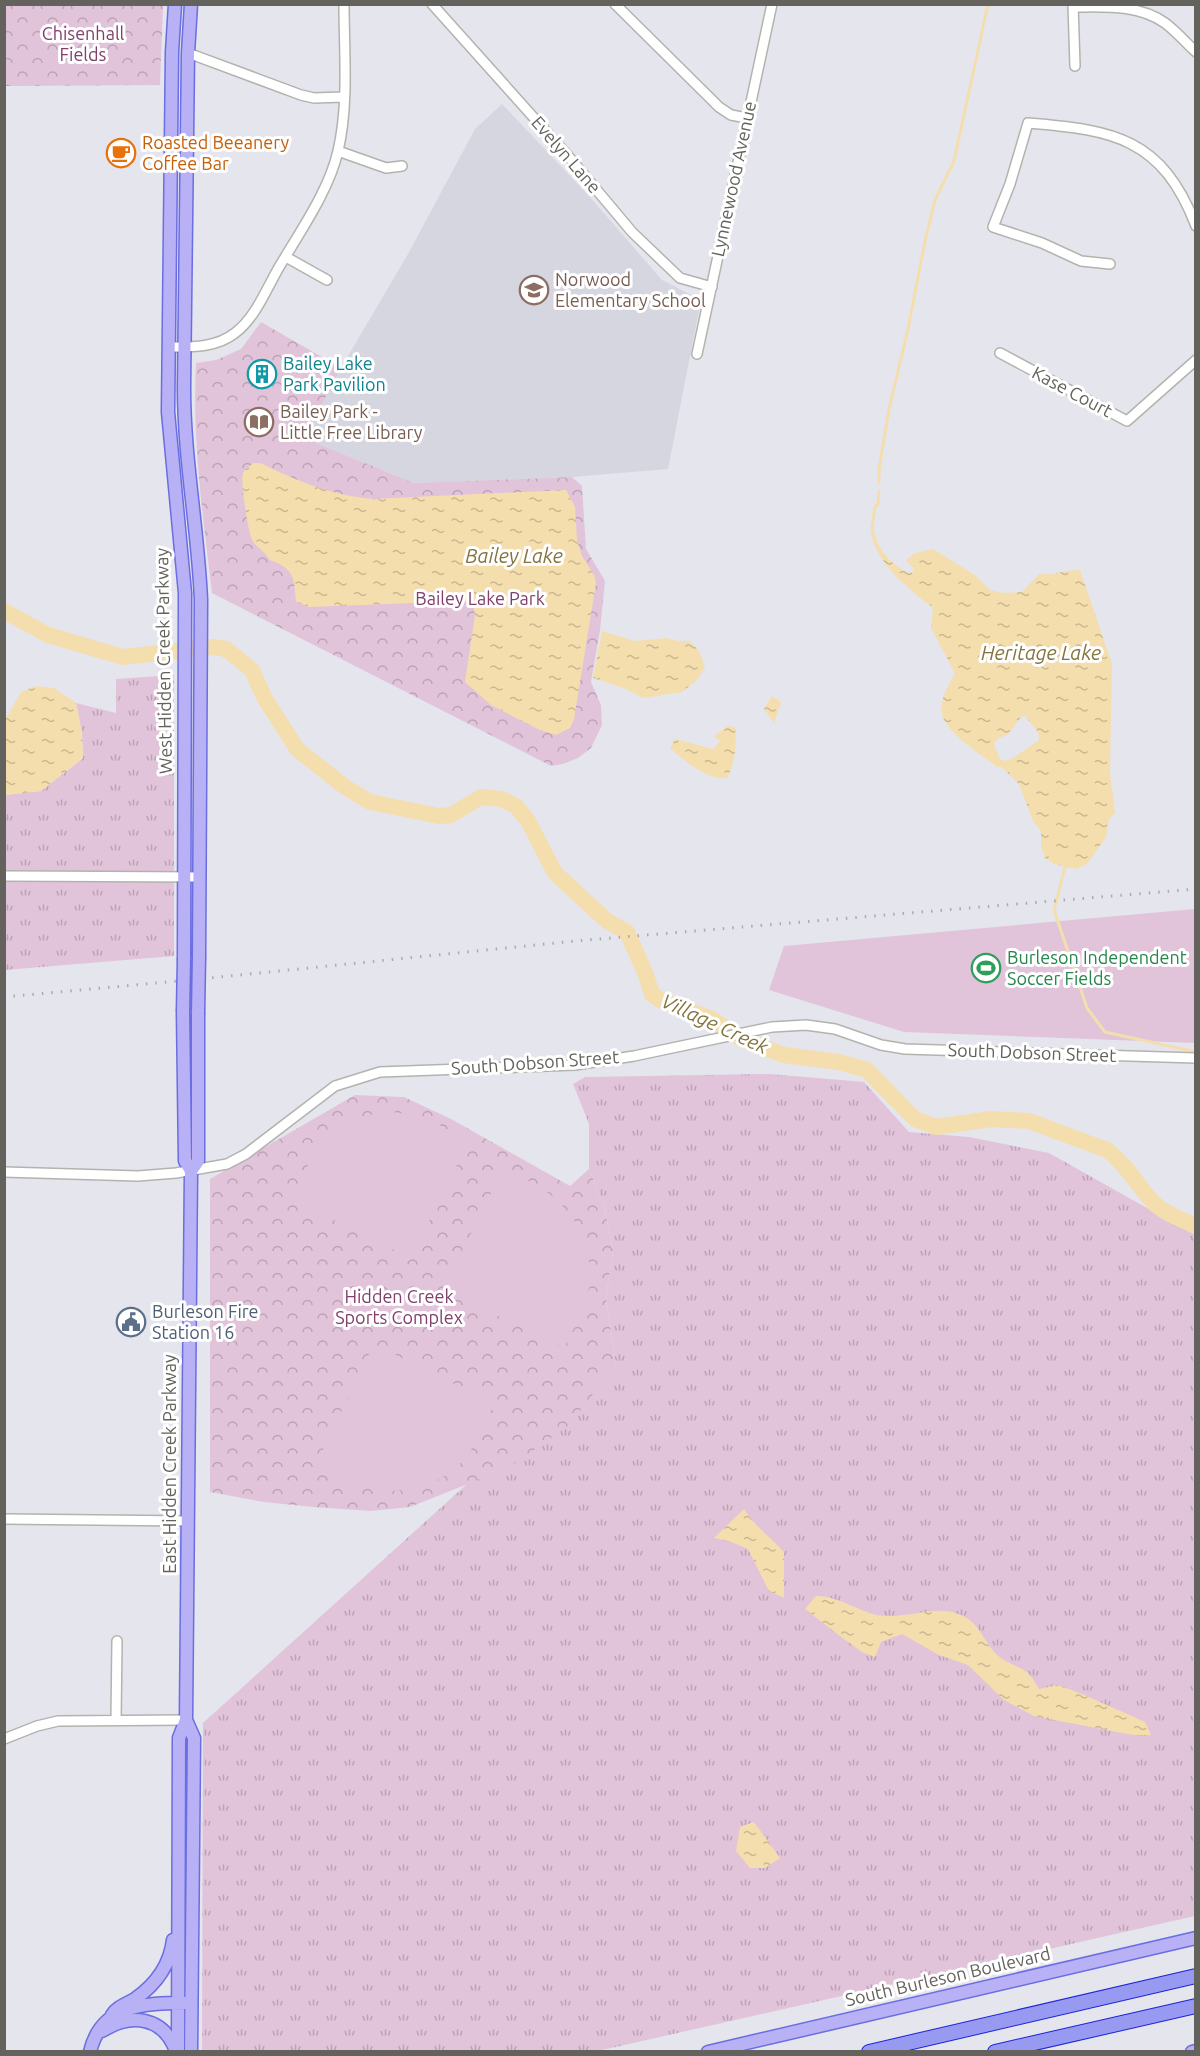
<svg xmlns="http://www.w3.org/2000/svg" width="1200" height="2056" viewBox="0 0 1200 2056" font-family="Ubuntu,sans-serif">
<defs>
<pattern id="grass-tufts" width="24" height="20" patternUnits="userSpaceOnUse" patternTransform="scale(1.5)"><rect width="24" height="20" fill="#e2c4da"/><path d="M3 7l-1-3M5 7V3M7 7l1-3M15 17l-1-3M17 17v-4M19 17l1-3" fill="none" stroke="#bba3b4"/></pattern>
<pattern id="park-crowns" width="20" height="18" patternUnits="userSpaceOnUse" patternTransform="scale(1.5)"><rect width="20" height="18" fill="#e2c4da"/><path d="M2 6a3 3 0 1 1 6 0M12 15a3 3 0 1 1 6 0" fill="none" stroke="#bba3b4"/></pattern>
<pattern id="water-ripples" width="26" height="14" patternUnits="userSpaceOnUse" patternTransform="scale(1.5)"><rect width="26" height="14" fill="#f5dead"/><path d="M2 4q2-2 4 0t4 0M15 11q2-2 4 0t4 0" fill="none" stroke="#cab790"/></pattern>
</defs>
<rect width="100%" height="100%" fill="#e5e5ed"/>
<path fill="#d6d6e0" d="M 502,104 L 589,196 L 662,280 L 701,300 L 668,469 L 572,477 L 414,483 L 304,438 L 341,368 L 408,254 L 475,129 Z"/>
<path fill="url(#grass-tufts)" d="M 174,675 L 174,956 L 5,970 L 5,795 L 41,791 L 83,758 L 82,733 L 76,703 L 116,713 L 116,679 Z
M 770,1074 L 864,1082 L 909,1132 L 969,1137 L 1049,1153 L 1195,1235 L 1195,1916 L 598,2051 L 202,2052 L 203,1723 L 468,1483 L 508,1468 L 616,1365 L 606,1297 L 613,1250 L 604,1206 L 589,1169 L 589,1124 L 573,1084 L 585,1077 Z"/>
<path fill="url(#park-crowns)" d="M 4,5 L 163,5 L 160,85 L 5,86 Z
M 261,322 L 341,368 L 304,438 L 414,483 L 572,477 L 582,486 L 586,549 L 605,581 L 600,630 L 591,682 L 601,705 L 602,725 L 591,748 L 578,758 L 563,764 L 551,766 L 212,593 C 203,516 192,441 196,363 L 216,360 L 241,349 Z
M 355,1095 L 404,1097 L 451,1119 L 570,1186 L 589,1169 L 604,1206 L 613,1250 L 606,1297 L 616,1365 L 568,1426 L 508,1468 L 410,1507 L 371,1511 L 313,1507 L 264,1502 L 210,1492 L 210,1179 Z"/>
<path fill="#e2c4da" d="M 1195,909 L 1195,1043 L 904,1032 L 769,990 L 784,946 Z
M 392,1112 L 422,1116 L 469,1141 L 415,1249 L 408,1255 L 404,1255 L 292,1199 C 308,1164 322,1127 363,1116 C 372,1114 382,1113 392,1112 Z
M 504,1168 C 517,1175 531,1182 544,1190 C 582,1215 600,1264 584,1307 C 578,1321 570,1335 564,1348 L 452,1293 L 446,1288 L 447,1281 Z
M 382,1348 L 494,1404 C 487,1419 480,1435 471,1450 C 448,1486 401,1498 361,1487 C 345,1483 330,1473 315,1466 L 370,1352 Z"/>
<path fill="url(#water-ripples)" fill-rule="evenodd" d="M 254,463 L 260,463 C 298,481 329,495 373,499 L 566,490 L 575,507 L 577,541 L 582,556 L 594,575 L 596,583 L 574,719 L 570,728 L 556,735 L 540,730 L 491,705 L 465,682 L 475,615 L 473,605 L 463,601 L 309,607 L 296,602 C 294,578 295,569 270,560 C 264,550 256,548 252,539 C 248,533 240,479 243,473 C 245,469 251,465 254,463 Z
M 871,535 L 875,535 C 880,553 892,564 908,573 L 913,572 L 914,569 L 906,560 L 915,553 L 933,549 L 975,575 L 990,590 L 1004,593 L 1022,592 L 1039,574 C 1054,576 1065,569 1080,570 L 1112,664 L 1110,773 L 1115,813 L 1109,819 L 1106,837 L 1087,864 L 1076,869 L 1054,864 L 1045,858 L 1041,846 L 1041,831 L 1033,821 L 1019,784 L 1001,767 L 997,767 C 982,755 946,733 942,714 C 939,699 949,685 955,673 L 931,628 L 933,608 C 907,587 880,567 871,535 ZM 1024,715 L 1038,732 L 1039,740 L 1013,758 L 1005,761 L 1000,759 L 994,745 L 997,739 C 1018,731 1010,726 1024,715 Z
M 602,631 L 635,641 L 667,638 L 678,641 L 690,641 L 699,651 L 705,667 L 697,680 L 682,692 L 643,698 L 626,689 L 593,678 Z
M 36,686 L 54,688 L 76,703 L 82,733 L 83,758 L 41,791 L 5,795 L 5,720 L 21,692 Z
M 772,696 L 781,702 L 774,723 L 764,709 Z
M 728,726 L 735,727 C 737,741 735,765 727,778 C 709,781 683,760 670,748 L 675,739 L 713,749 L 720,741 L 714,736 Z
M 744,1509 C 754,1526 771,1537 784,1552 L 784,1598 L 769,1591 L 748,1549 L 729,1541 L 714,1538 Z
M 816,1596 C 842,1596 863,1616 887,1616 C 915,1617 947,1600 972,1622 C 982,1631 987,1646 997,1655 C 1007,1664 1021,1666 1029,1674 C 1033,1678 1036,1685 1039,1689 L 1058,1685 L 1082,1694 L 1145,1722 L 1151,1735 L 1133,1735 L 1034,1716 L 1004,1700 L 968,1665 L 939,1655 L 902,1634 L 881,1642 L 875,1657 L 862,1652 L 844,1639 L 805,1609 Z
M 754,1822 L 780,1858 L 765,1868 L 750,1868 L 736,1851 L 740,1827 Z"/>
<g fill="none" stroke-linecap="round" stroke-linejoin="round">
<path stroke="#f5dead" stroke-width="3" d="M 879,482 L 879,469 L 889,409 L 908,329 L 925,241 L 935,200 L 954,161 L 988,4
M 874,538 L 872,528 L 875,506 L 878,505 L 879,491
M 1066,863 L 1054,910 L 1087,1008 L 1105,1032 L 1196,1052"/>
<path stroke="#f5dead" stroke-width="16" d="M 4,611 L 48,635 L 123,657 L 213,647 L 226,649 L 252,670 L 264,697 L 297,749 L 345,787 L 370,802 L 439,816 L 451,815 L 481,797 L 501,799 L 516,806 L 528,821 L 555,873 L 607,921 L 627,932 L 646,975 L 652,994 L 660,1000 L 712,1019 L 741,1039 L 784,1055 L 839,1062 L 867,1070 L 915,1119 L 936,1127 L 991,1119 L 1029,1121 L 1107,1150 C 1125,1163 1136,1183 1151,1200 C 1163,1213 1180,1219 1196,1226"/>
<g stroke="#b3b3ae" stroke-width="12">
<path id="minor" d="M 432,4 L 569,157 L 632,232 L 680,278 L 712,287
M 615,4 L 719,107 L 731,115 L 747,118
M 1073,4 L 1075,66
M 1073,7 C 1104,7 1138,4 1165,23 C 1176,31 1186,43 1196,52
M 188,53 L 301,95 L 314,98 L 343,97
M 338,151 L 386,168 L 402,166
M 286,257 L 327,280
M 1110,264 L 1081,261 L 1042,243 L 993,227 L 1010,184 L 1028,123 C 1114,130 1162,138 1196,226
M 169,347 C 191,347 216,348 235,333 C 255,318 266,290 278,269 C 299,233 329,191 338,151 C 349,104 344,52 344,4
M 1000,353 L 1127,421 L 1196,360
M 697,354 L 772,4
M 4,876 L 199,877
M 4,1172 L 138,1176 L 176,1173 L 227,1164 L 246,1154 L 335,1086 L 380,1072 L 575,1065 L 634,1056 L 772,1027 L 806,1025 L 835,1029 L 881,1045 L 905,1049 L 1196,1058
M 4,1519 L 188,1521
M 116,1720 L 117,1641
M 4,1739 L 37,1726 L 58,1721 L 186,1720"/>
</g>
<g stroke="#6a6ee1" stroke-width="15">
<path id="major" d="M 175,4 L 172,52 L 168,412 L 185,593 L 184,959
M 191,4 L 188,53 L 184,388 C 184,459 198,529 201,600 L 199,957
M 191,1171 L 198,1161 L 198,1014
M 186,1720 L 194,1738 L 191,2052
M 112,2015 C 117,2007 126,2004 135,1999 C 155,1985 170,1965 173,1940
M 102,2031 C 131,2013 163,2016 176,2051
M 90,2052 C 101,2004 145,2003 185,2003
M 178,2052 L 179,1738 L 186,1720 L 191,1171 L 185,1161 L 183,1011
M 708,2052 L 1196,1938
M 1192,2052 L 1196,2051"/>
</g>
<g stroke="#1b26d7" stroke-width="16">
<path id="highway" d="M 869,2052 L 1196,1976
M 995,2052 L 1196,2006"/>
</g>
<use href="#minor" stroke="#fff" stroke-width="9"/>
<use href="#major" stroke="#b8b1f5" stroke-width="12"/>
<use href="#highway" stroke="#9899f0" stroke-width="14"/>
<path stroke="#acabaa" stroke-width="3" stroke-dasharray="1.5 8" stroke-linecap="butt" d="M 4,997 L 200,979 L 575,941 L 1196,889"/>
<g stroke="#6a6ee1" stroke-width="15" stroke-linecap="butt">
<path id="major-bridge" d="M 183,1011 L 184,959
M 198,1014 L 199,957"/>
</g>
<use href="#major-bridge" stroke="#b8b1f5" stroke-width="12"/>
</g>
<defs>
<g id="cafe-ring" transform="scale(1.5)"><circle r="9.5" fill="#fff" stroke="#e8710a" stroke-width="1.5"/><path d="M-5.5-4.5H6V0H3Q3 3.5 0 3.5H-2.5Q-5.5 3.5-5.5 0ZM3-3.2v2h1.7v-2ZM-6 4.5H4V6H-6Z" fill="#e8710a"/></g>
<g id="school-ring" transform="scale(1.5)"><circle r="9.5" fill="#fff" stroke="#8d6e63" stroke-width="1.5"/><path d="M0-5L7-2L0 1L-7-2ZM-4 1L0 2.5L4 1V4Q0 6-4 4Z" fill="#8d6e63"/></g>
<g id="building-ring" transform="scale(1.5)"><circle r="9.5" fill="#fff" stroke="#0f9aa8" stroke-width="1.5"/><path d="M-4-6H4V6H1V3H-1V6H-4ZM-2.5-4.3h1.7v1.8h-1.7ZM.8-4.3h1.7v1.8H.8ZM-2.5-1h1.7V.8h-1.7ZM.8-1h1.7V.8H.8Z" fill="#0f9aa8"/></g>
<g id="library-ring" transform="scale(1.5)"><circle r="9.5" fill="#fff" stroke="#8d6e63" stroke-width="1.5"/><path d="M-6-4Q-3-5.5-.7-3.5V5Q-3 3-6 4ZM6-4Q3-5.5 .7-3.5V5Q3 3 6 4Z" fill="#8d6e63"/></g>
<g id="stadium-ring" transform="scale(1.5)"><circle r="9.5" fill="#fff" stroke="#2e9e5b" stroke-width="1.5"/><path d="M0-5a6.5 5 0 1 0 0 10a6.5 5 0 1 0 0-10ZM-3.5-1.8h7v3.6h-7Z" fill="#2e9e5b"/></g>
<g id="civic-ring" transform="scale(1.5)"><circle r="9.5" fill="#fff" stroke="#5c6f8a" stroke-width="1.5"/><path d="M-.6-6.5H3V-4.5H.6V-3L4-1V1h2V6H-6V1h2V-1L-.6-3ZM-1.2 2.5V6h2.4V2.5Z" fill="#5c6f8a"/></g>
</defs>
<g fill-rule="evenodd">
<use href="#cafe-ring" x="121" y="153"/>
<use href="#school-ring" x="534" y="290"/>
<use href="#building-ring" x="262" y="374"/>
<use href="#library-ring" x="259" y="422"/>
<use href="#stadium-ring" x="986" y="968"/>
<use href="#civic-ring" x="131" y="1322"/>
</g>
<g text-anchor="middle" stroke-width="6" stroke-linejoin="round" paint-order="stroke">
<g font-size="18" fill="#803f6c" stroke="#fff">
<text x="83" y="40">Chisenhall<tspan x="83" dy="21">Fields</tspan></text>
<text x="480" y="605">Bailey Lake Park</text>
<text x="399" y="1303">Hidden Creek<tspan x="399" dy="21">Sports Complex</tspan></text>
</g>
<g font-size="18" fill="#c56008" stroke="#fff" text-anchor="start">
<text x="142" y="149">Roasted Beeanery<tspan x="142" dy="21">Coffee Bar</tspan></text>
</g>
<g font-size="18" fill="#63625d" stroke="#fff">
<text transform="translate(566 155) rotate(49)" y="6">Evelyn Lane</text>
<text transform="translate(734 179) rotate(-78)" y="6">Lynnewood Avenue</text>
<text transform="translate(1072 392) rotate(28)" y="6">Kase Court</text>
<text transform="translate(164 661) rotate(-91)" y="6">West Hidden Creek Parkway</text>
<text transform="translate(1032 1053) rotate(2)" y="6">South Dobson Street</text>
<text transform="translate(535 1063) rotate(-4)" y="6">South Dobson Street</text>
<text transform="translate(170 1464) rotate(-90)" y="6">East Hidden Creek Parkway</text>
<text transform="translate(948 1977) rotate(-13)" y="6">South Burleson Boulevard</text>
</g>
<g font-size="18" fill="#785e54" stroke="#fff" text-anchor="start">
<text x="555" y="286">Norwood<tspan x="555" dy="21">Elementary School</tspan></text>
<text x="280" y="418">Bailey Park -<tspan x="280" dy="21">Little Free Library</tspan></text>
</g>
<g font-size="18" fill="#0d838f" stroke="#fff" text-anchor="start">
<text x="283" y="370">Bailey Lake<tspan x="283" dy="21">Park Pavilion</tspan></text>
</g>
<g font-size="18" fill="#27864d" stroke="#fff" text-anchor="start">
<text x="1007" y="964">Burleson Independent<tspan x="1007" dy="21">Soccer Fields</tspan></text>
</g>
<g font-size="18" fill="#4e5e75" stroke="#fff" text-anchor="start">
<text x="152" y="1318">Burleson Fire<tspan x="152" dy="21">Station 16</tspan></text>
</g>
<g font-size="20" font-style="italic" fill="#84743f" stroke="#fff">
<text x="514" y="563">Bailey Lake</text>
<text x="1041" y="660">Heritage Lake</text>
<text transform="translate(715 1024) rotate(25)" y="7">Village Creek</text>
</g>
</g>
<rect width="1200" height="2056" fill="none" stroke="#63625d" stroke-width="12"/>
</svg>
